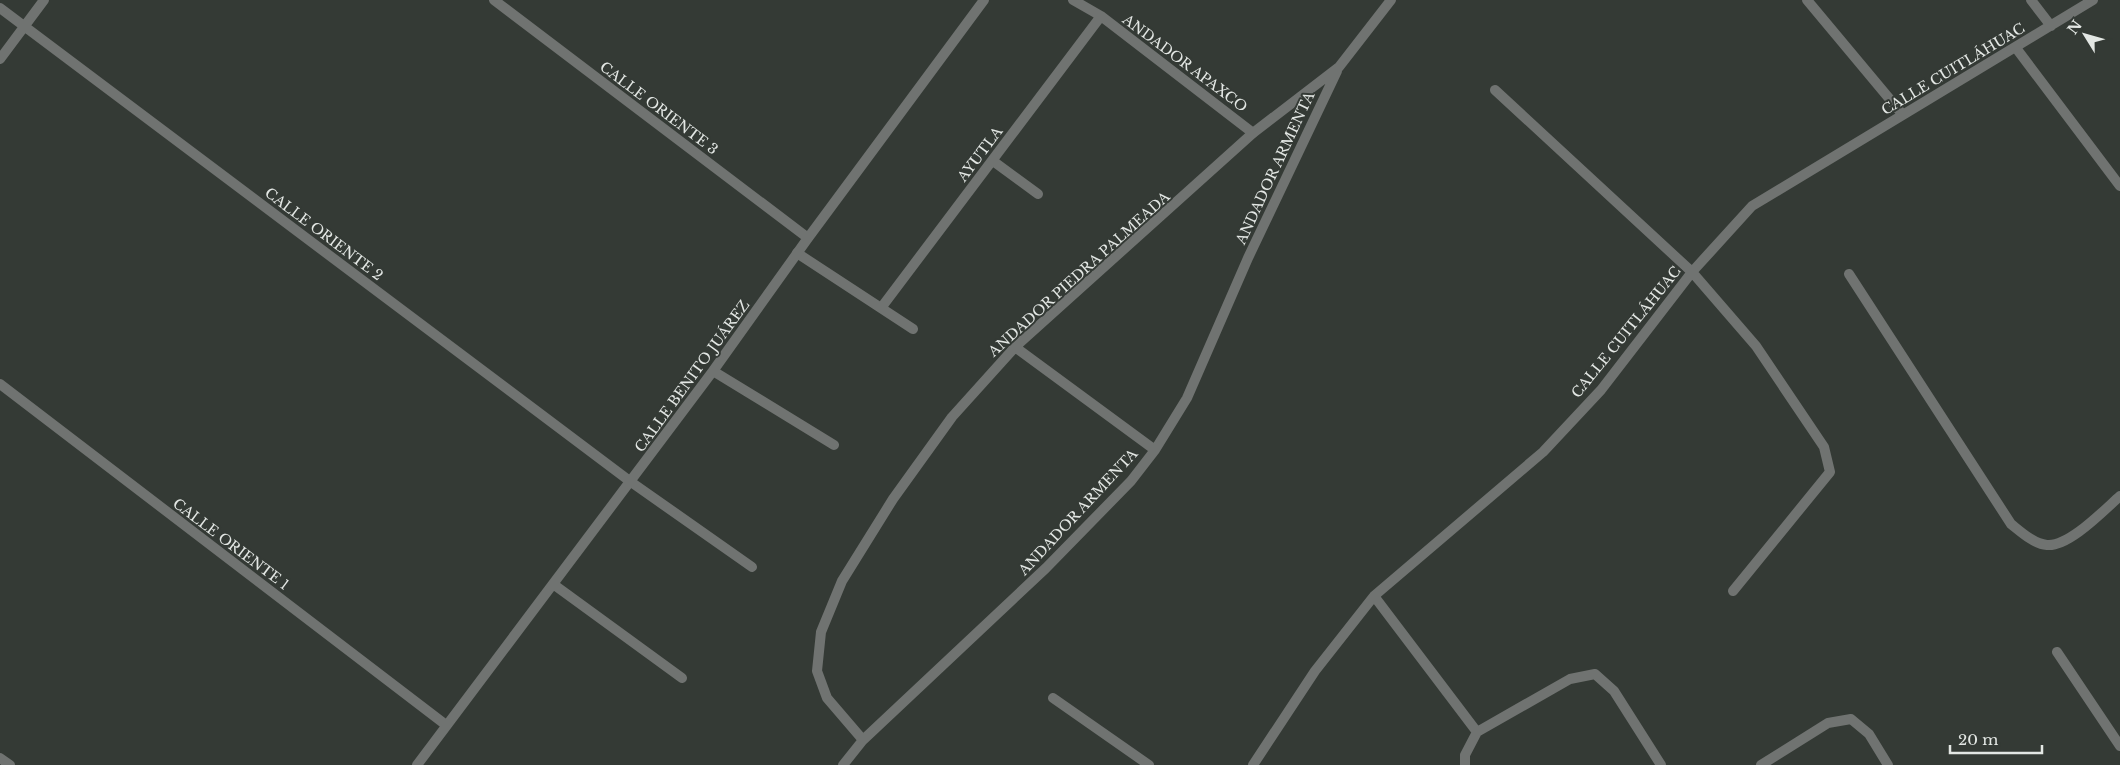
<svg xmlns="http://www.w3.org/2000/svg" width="2120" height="765" viewBox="0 0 2120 765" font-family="'Libre Baskerville',serif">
<rect width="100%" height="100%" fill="#343a35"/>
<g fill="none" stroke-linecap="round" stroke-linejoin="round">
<path stroke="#707371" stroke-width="10" d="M 1073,0 L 1101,16 L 1253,133
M 993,161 L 1038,194
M 797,253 L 913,329
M 881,308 L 1101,16"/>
<path stroke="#707371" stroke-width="10" d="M 494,0 L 808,238
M 1807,0 L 1903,115
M 2031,0 L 2051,26
M 0,8 L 631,482 L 752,567
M 2016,48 L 2120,186
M 0,59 L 44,0
M 1495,90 L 1692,272 L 1756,346 L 1824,447 L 1830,472 L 1733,591
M 1849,274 L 2011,524 C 2021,532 2034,544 2047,545 C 2069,547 2104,510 2120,496
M 1015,347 L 1155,450
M 713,371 L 834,445
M 0,384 L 446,725
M 553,584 L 682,678
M 1374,596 L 1477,732 L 1465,755 L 1465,765
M 2057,652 L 2120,746
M 1053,698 L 1149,765
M 1477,732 L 1570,679 L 1595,674 L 1614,691 L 1661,765
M 863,740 L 827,698 L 817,671 L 821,632 L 842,581 L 893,499 L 952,417 L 1015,347 L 1253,133 L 1339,67 L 1391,0
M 0,758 L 10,765
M 417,765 L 713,371 L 808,238 L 984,0
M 843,765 L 863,740 L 1046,568 L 1131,481 L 1155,450 L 1187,398 L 1248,258 L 1337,71
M 1253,765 L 1315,671 L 1374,596 L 1543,452 L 1601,390 L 1692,272 L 1752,206 L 2093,0
M 1761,765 L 1828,723 L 1851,719 L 1869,734 L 1888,765"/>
</g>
<g text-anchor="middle" stroke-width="4" stroke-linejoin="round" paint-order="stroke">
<g font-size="14" fill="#e3e7e4" stroke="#343a35">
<text transform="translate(1185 63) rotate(37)" y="5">ANDADOR APAXCO</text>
<text transform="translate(1953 69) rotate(-31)" y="5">CALLE CUITLÁHUAC</text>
<text transform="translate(659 108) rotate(37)" y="5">CALLE ORIENTE 3</text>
<text transform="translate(980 154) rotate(-53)" y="5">AYUTLA</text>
<text transform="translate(1275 168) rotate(-65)" y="5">ANDADOR ARMENTA</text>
<text transform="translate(324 234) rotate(37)" y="5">CALLE ORIENTE 2</text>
<text transform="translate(1079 274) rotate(-42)" y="5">ANDADOR PIEDRA PALMEADA</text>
<text transform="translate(1626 332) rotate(-51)" y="5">CALLE CUITLÁHUAC</text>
<text transform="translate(692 376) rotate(-54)" y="5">CALLE BENITO JUÁREZ</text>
<text transform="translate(1078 512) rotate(-47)" y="5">ANDADOR ARMENTA</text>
<text transform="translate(231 544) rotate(37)" y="5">CALLE ORIENTE 1</text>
</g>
</g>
<g transform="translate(2085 35) rotate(307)" stroke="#343a35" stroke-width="4" paint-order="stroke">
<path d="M0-4L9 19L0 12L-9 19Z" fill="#e3e7e4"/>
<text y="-8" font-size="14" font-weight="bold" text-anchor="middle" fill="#e3e7e4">N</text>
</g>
<path d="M1950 745v8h92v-8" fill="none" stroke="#e3e7e4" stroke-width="2.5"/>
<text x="1958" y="745" font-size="15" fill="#e3e7e4" stroke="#343a35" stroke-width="4" paint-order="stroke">20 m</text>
</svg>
